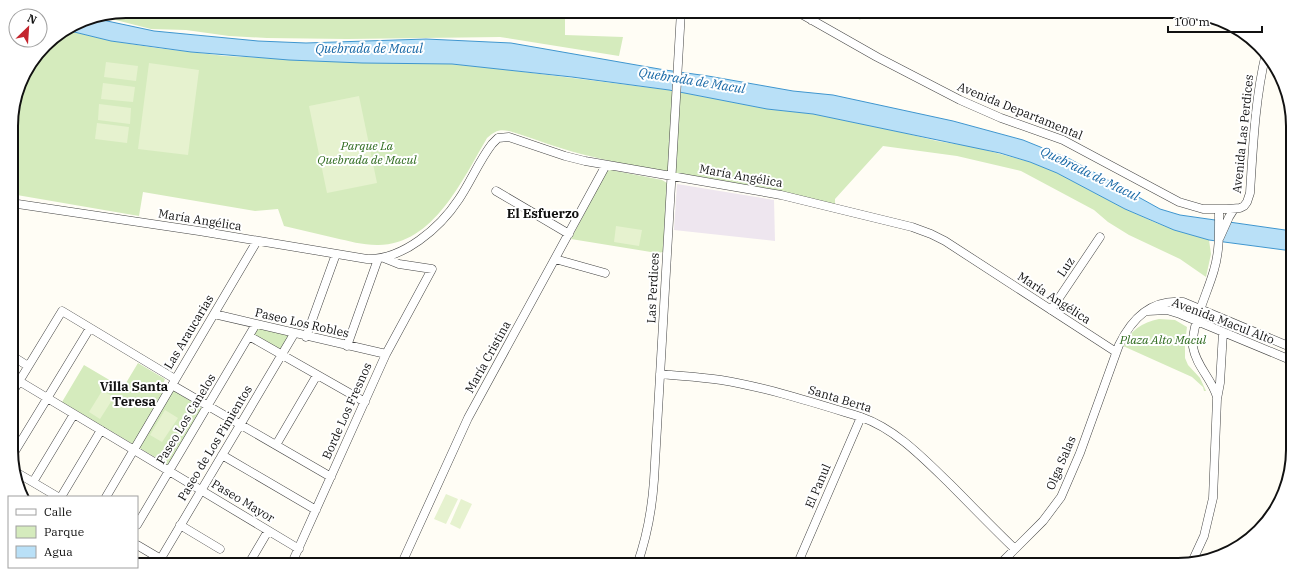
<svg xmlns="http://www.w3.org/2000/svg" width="1304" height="576" viewBox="0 0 1304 576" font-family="'IBM Plex Serif',serif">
<rect width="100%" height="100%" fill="#fffdf5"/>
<path fill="#eee6ef" d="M 677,184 L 774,200 L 775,241 L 674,230 Z"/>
<path fill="#d5ebbd" d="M 126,11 L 565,11 L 565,35 L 623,37 L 619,56 L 500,37 L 347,39 L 267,38 L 229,36 L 186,30 L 151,29 L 100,16 Z
M 845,11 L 865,11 L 860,20 Z
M 66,30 L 111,41 L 157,48 L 225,56 L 323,61 L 452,64 L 501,69 L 669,90 L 767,109 L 813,114 L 904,133 L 937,141 L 974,147 L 1030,162 L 1057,173 L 1125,209 L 1154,222 L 1174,230 L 1209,240 L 1211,254 L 1206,277 L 1180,259 L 1129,235 L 1108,222 L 1094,210 L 1021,171 L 957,156 L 883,146 L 835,199 L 835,204 C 751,185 665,175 581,154 C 557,148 533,138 509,131 C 499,129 495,131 487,138 C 463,179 433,246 377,245 C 362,245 349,241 335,238 C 318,234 301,230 284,226 L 278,209 L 255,211 L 143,192 L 139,216 L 11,194 L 11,118 L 23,75 L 50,40 Z
M 611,170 L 662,180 L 667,183 L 663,252 L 657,253 L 571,239 L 607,171 Z
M 1159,319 L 1175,320 L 1187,327 L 1185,342 L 1185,358 L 1188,365 L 1200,378 L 1206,391 L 1204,391 L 1203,387 L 1192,377 L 1123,346 C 1130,331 1142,322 1159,319 Z
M 256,327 L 289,335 L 281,352 L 251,335 Z
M 138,363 L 165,379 L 163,384 L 202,408 L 168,465 L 62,402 L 84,365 L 123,388 Z
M 1293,422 L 1293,450 L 1284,495 L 1290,424 Z"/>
<path fill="#e6f2cf" d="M 106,62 L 138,66 L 136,81 L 104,77 Z
M 149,63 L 199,70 L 188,155 L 138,149 Z
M 103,83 L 135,87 L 133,102 L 101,99 Z
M 359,96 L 377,183 L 327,193 L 309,106 Z
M 99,104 L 131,108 L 130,124 L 98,120 Z
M 97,123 L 129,127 L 127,143 L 95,139 Z
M 616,226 L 642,230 L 639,246 L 614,242 Z
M 102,391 L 114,397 L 100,419 L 89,412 Z
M 165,410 L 178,418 L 162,442 L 150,435 Z
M 446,494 L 458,499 L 446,524 L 434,519 Z
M 461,499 L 472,504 L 460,529 L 450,524 Z"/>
<path fill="#b9e0f7" stroke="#3f96cf" d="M 93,18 L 154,31 L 258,41 L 306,43 L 426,39 L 511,43 L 665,70 L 708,76 L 793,91 L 833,95 L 953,121 L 1023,140 L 1070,159 L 1160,209 L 1180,215 L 1292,231 L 1292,251 L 1209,240 L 1174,230 L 1125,209 L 1057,173 L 1030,162 L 1000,153 L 813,114 L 767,109 L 669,90 L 572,77 L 452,64 L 362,63 L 289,60 L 191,52 L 111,41 L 66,30 L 82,20 Z"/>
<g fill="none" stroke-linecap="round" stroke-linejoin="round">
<g stroke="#444" stroke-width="9">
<path id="minor" d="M 796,11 L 877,57 L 960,100 L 1001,118 L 1063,140 L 1179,202 L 1203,209 L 1227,209 L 1240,208 L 1244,206 L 1247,202 L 1250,193 C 1253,146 1255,99 1266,53
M 811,20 L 816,11
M 496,191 L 569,234
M 11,203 L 199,231 L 367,259 C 403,260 440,228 459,199 C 471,181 479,161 492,144 L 498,138 L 509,137 L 565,156 L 585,161 L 781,195 L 912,227 L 931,234 L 945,241 L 1116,352
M 1220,237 L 1229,217 L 1234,209
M 555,259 L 605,273
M 1051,310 L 1100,237
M 1148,311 L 1167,310 L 1180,314 L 1293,361
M 214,314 L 386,354
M 249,336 L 365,402
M 306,337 L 336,254
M 347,346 L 378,259
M 12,356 L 28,366
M 660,374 C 681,376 701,377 721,380 C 769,388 815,403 861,417 C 896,429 924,459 950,484 C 972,506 993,528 1015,549
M 19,381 L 299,549
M 172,385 L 331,477
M 12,393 L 62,311 L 175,379
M 1217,397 C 1212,379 1196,366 1193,347 C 1191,325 1208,292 1214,270 C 1220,250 1219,230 1219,209
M 276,445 L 317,375
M 222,455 L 316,510
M 12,456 L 90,328
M 14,471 L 58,497
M 33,482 L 74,414
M 61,497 L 101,430
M 106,497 L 257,241
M 137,525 L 256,324
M 180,525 L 220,549
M 137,545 L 171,565
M 1192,562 L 1204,536 L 1213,498 L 1217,399 L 1220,383 L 1223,332
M 157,565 L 294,334
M 248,565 L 268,531
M 291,565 L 386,354 L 432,269 L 399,264 L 384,258
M 401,565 L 468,418 L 606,165
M 637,565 C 647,537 652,509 654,480 L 681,11
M 797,565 L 861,417
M 999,565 L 1043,521 L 1061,497 L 1080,453 L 1119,345 C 1132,318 1151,299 1183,302 L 1293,348"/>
</g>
<use href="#minor" stroke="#fff" stroke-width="8"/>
</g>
<g text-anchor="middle" stroke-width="4" stroke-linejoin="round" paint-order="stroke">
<g font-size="12" fill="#111" stroke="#fff">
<text transform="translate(1020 111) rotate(22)" y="4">Avenida Departamental</text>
<text transform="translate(1243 134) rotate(-84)" y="4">Avenida Las Perdices</text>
<text transform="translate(741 176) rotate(10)" y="4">María Angélica</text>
<text transform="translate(200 220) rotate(9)" y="4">María Angélica</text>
<text transform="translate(1066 267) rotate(-56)" y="4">Luz</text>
<text transform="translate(653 288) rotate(-87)" y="4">Las Perdices</text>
<text transform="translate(1054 298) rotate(33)" y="4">María Angélica</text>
<text transform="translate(1223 321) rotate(21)" y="4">Avenida Macul Alto</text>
<text transform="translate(302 323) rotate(13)" y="4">Paseo Los Robles</text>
<text transform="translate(189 332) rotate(-59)" y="4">Las Araucarias</text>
<text transform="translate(488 357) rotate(-61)" y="4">María Cristina</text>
<text transform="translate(840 399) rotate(17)" y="4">Santa Berta</text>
<text transform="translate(347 411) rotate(-66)" y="4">Borde Los Fresnos</text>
<text transform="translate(186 419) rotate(-59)" y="4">Paseo Los Canelos</text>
<text transform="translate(215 443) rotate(-59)" y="4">Paseo de Los Pimientos</text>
<text transform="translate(1061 463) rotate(-67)" y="4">Olga Salas</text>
<text transform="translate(818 486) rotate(-67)" y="4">El Panul</text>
<text transform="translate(243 501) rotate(31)" y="4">Paseo Mayor</text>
</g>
<g font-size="12" font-style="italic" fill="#2f6b1f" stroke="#fff">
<text x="367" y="150">Parque La<tspan x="367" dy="14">Quebrada de Macul</tspan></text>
<text x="1163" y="344">Plaza Alto Macul</text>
</g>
<g font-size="13" font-style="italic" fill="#1768a6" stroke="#fff">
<text x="369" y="53">Quebrada de Macul</text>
<text transform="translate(692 80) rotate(9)" y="5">Quebrada de Macul</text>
<text transform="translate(1090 173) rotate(26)" y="5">Quebrada de Macul</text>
</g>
<g font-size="13" font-weight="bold" fill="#111" stroke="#fff">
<text x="543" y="218">El Esfuerzo</text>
<text x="134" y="391">Villa Santa<tspan x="134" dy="15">Teresa</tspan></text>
</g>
</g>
<path d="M0 0H1304V576H0ZM126 18H1178A108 108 0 0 1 1286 126V450A108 108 0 0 1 1178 558H126A108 108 0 0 1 18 450V126A108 108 0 0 1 126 18Z" fill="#fff" fill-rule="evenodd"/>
<path fill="none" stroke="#111" stroke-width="2" d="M126 18H1178A108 108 0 0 1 1286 126V450A108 108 0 0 1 1178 558H126A108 108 0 0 1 18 450V126A108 108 0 0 1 126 18Z"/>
<rect x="8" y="496" width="130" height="72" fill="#ffffff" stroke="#a0a0a0"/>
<rect x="16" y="509" width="20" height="6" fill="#ffffff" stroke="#a0a0a0"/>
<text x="44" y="516" font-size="12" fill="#111111">Calle</text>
<rect x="16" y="526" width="20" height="12" fill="#d5ebbd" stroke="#a0a0a0"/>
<text x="44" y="536" font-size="12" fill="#111111">Parque</text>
<rect x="16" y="546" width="20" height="12" fill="#b9e0f7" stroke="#a0a0a0"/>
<text x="44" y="556" font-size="12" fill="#111111">Agua</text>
<g transform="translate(28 28) rotate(25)"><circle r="19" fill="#ffffff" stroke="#a0a0a0"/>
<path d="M0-3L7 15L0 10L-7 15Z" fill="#c4262e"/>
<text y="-6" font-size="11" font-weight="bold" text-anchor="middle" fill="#111111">N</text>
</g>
<path d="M1168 26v6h94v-6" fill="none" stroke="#111111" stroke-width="2"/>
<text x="1174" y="26" font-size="12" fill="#111111" stroke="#ffffff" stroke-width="3" paint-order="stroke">100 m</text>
</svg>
